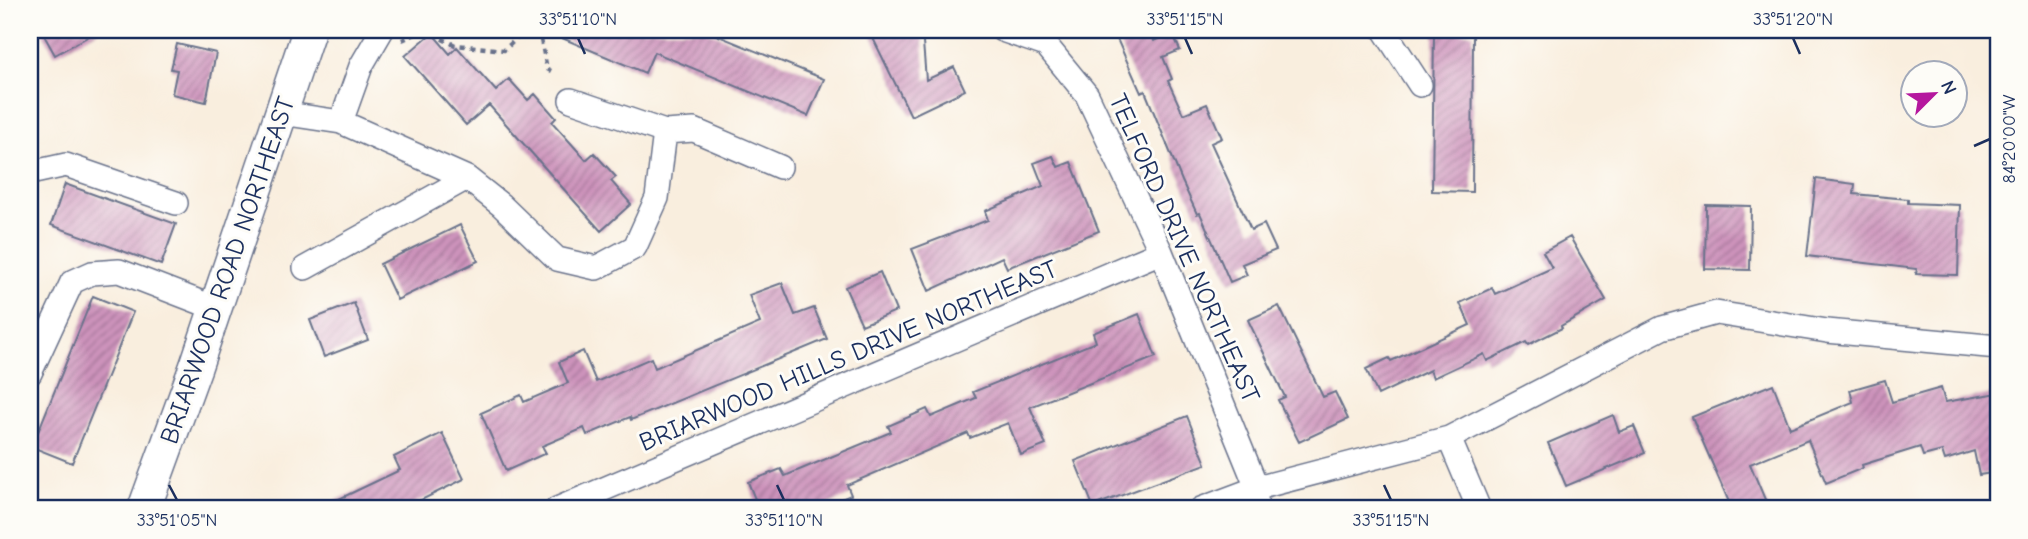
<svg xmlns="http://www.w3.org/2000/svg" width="2028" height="539" viewBox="0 0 2028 539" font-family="'Comic Neue',sans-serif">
<defs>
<pattern id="building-hatch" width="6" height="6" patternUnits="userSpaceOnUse" patternTransform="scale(1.75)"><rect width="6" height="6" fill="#cd93bb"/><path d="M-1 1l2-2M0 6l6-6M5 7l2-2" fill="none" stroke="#a6789b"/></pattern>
</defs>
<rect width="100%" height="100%" fill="#fdfcf7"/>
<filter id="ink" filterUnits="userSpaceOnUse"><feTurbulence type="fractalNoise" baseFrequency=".0143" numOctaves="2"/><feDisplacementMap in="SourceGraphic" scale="14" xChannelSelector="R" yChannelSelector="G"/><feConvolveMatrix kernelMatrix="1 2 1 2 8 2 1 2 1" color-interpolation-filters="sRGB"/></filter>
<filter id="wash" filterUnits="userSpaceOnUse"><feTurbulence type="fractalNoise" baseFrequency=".00686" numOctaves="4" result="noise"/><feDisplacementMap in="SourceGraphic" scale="28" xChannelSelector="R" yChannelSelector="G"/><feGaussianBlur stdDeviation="1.57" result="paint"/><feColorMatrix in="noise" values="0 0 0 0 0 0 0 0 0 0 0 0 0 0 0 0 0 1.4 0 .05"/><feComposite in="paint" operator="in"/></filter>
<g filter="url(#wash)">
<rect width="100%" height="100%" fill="#f9eede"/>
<g id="blocks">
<path fill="url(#building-hatch)" d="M 41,30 L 100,30 L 55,55 Z
M 543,30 L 704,30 L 824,79 L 808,116 L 654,52 L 645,73 Z
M 869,30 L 922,30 L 926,80 L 954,67 L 965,90 L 911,116 Z
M 1113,30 L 1149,30 L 1154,41 L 1172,32 L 1180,50 L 1163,57 L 1172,79 L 1168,81 L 1183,114 L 1207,104 L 1222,138 L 1211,143 L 1251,230 L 1264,224 L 1276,250 L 1242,264 L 1247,275 L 1230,282 L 1200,213 L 1197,214 L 1182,181 L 1145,91 L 1141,93 Z
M 1434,32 L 1473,33 L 1472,192 L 1432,191 Z
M 432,33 L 450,54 L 457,47 L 496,91 L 509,79 L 528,100 L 535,94 L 556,118 L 552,122 L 586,160 L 594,153 L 616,177 L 611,181 L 631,204 L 601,231 L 489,105 L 466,125 L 405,56 Z
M 177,44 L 216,53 L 206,102 L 172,94 L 177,70 L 171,69 Z
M 1053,156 L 1058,167 L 1071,162 L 1099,231 L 1007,268 L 1002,257 L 929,291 L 912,249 L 988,220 L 985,211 L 1043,186 L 1034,163 Z
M 1816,179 L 1855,184 L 1854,194 L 1908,199 L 1908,203 L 1960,205 L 1958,275 L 1916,274 L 1917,269 L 1807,256 Z
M 65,184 L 176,224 L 161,265 L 51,225 Z
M 1706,205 L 1751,206 L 1750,270 L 1705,269 Z
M 460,225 L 478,261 L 397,300 L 380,264 Z
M 1570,237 L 1606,300 L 1561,326 L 1562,328 L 1528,345 L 1526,342 L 1487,361 L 1484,354 L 1433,378 L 1430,370 L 1378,395 L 1366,369 L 1389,358 L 1391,361 L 1470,325 L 1460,303 L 1492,288 L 1495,294 L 1552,268 L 1543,252 Z
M 880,272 L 896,311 L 862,325 L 845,287 Z
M 782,283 L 795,315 L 814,308 L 827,339 L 631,420 L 630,417 L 587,435 L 584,428 L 542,446 L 546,453 L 506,471 L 481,413 L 521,395 L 524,402 L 568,383 L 559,362 L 583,351 L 596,382 L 651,358 L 655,368 L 760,323 L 749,295 Z
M 93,296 L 133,312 L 72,463 L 32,447 Z
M 354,303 L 368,340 L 324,357 L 310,320 Z
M 1279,306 L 1323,397 L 1335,392 L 1348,419 L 1299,442 L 1278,400 L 1285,397 L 1248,320 Z
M 1139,314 L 1156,357 L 1030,407 L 1046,445 L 1021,455 L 1008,423 L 970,438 L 968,433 L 847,485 L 851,495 L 817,509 L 759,509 L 748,482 L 781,469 L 785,476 L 891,432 L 888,426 L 927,409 L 931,417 L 976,398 L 973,392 L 1096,342 L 1093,333 Z
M 1885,380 L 1892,402 L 1941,388 L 1945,402 L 1998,393 L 1998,472 L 1979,475 L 1974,451 L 1945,460 L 1942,451 L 1923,456 L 1920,447 L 1862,465 L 1863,468 L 1826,483 L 1808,440 L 1750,464 L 1769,509 L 1732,509 L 1692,417 L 1773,384 L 1790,428 L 1853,402 L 1850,390 Z
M 1613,415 L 1619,432 L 1634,426 L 1645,453 L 1566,486 L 1548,443 Z
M 1187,416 L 1206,464 L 1093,506 L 1075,461 Z
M 442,433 L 464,479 L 403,509 L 318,509 L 400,470 L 394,457 Z"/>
</g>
</g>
<g filter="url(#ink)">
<use href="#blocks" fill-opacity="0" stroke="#69728b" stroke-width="2"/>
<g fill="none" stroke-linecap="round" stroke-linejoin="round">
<g stroke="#69728b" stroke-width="26">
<path id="street" d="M 1002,30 L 1046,45 L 1087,95 L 1161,252 L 1257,488 L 1255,509
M 1384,30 L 1420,85
M 571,100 L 665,132 L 694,130 L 780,167
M 281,113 L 341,122 L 467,178 L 501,205 L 557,259 L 596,268 L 635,247 L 657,198 L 665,132
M 341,122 L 361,66 L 382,30
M 30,173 L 66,165 L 176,203
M 305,268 L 467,178
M 30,373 L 72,282 L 92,273 L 119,271 L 215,308
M 1449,438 L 1479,509
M 557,509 L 1161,252
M 1201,509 L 1257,488 L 1449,438 L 1662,328 L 1716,313 L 1827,331 L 1998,347"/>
</g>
<g stroke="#69728b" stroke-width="35">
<path id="secondary" d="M 144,509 L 196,366 L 309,30"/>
</g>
<path stroke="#69728b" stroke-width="4.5" stroke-dasharray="5 5" stroke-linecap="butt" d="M 424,30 L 455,45 L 504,50 L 526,30
M 539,30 L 547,69 L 551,71
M 402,40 L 424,30"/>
<use href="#street" stroke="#fff" stroke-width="23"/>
<use href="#secondary" stroke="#fff" stroke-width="32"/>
</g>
</g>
<path fill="none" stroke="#1b2f5e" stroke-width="2.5" d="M 578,38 L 585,54M 1185,38 L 1192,54M 1793,38 L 1800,54M 1974,146 L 1990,139M 169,485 L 177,500M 777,485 L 784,500M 1384,485 L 1391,500"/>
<g text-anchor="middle" stroke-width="6" stroke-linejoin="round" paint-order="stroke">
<g font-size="26" fill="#1b2f5e" stroke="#fdfcf7">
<text transform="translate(1185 248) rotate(66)" y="9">TELFORD DRIVE NORTHEAST</text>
<text transform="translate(227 270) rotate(-71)" y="9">BRIARWOOD ROAD NORTHEAST</text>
<text transform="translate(848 355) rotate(-23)" y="9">BRIARWOOD HILLS DRIVE NORTHEAST</text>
</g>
</g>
<rect width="2028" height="539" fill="none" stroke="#fdfcf7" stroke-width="77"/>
<g transform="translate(1934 94) rotate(66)"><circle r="33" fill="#fdfcf7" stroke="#a3aaba" stroke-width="2"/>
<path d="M0-5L12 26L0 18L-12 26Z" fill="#b5179e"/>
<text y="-10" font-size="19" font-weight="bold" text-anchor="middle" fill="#1b2f5e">N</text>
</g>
<rect x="38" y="38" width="1952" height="462" fill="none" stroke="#1b2f5e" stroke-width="2.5"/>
<g font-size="18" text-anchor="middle" fill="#1b2f5e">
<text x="578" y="25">33°51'10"N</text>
<text x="1185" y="25">33°51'15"N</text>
<text x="1793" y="25">33°51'20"N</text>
<text transform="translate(2009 139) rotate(-90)" y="6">84°20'00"W</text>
<text x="177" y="526">33°51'05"N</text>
<text x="784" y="526">33°51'10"N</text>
<text x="1391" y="526">33°51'15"N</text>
</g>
</svg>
